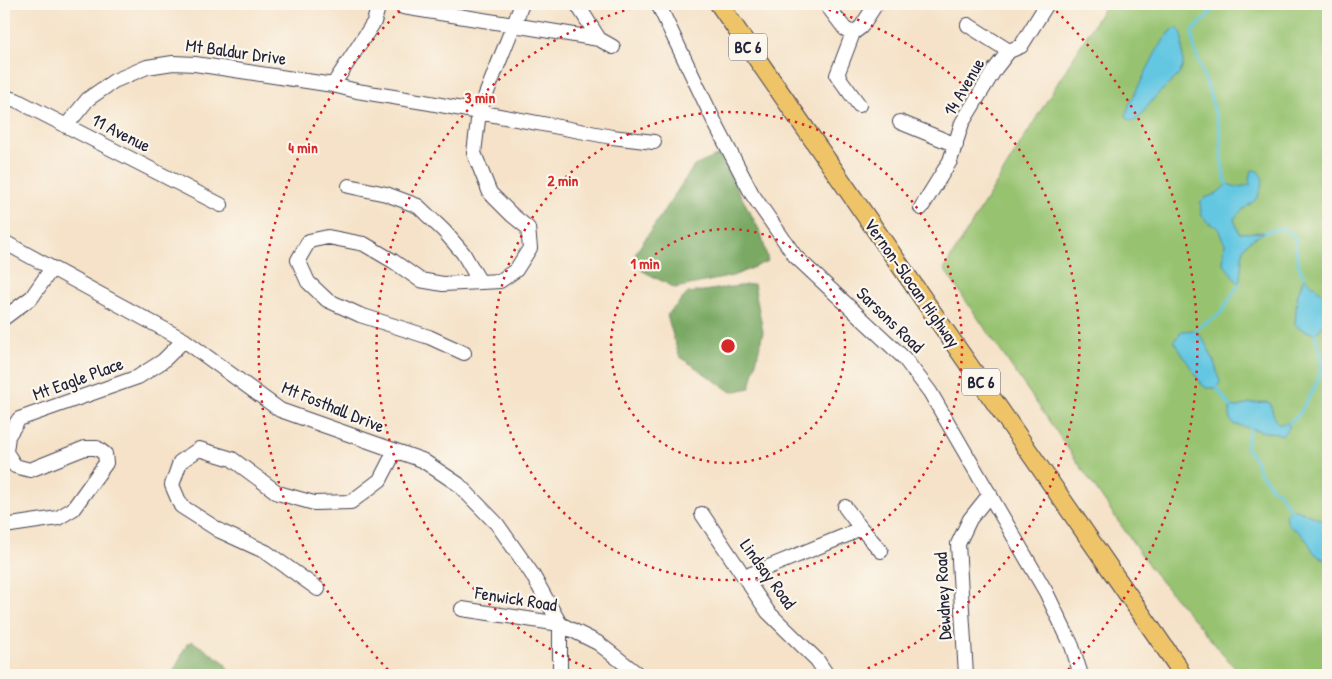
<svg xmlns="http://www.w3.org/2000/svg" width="1332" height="679" viewBox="0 0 1332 679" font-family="'Patrick Hand',sans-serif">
<rect width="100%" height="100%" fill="#fbf7ec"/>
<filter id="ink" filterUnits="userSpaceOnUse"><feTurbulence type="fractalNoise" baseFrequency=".02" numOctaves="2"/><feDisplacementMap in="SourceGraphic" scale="10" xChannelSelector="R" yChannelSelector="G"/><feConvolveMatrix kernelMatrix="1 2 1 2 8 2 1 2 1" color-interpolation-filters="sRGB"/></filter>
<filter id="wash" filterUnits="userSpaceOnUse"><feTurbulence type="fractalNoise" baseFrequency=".0096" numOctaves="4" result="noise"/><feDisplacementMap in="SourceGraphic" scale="20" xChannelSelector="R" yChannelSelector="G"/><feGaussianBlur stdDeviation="1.12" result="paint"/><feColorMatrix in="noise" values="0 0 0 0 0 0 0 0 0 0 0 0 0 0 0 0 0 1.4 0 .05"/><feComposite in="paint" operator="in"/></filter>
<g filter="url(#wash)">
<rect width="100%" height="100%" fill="#f5e2c8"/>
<path fill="#97c371" stroke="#5c7256" d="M 1106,4 L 1328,4 L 1328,675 L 1241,675 L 1154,573 L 944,269 Z"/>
<path fill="#79a963" stroke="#4e664f" d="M 719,155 L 761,233 L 768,261 L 733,276 L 675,288 L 641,270 L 635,254 L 694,166 Z
M 754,284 L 763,332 L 750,388 L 731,392 L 679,356 L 667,315 L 688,293 Z
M 192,641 L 224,662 L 231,675 L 172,675 L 187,644 Z"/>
<path fill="#64c7e2" stroke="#43748e" d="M 1177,28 L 1182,33 L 1183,66 L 1179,75 L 1156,96 L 1137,120 L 1132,121 L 1128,119 L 1126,115 L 1129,105 L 1159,46 L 1171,31 Z
M 1252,170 L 1258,171 L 1263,179 C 1262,185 1260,194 1256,199 C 1248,207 1241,209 1234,219 L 1239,233 L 1265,232 C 1259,236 1248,240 1244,247 C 1242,251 1241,276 1239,284 L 1223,263 L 1225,243 C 1221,238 1220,232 1217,227 C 1203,222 1199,214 1201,201 C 1205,197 1208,197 1213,195 C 1219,192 1223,188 1227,184 L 1237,187 L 1250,185 L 1249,177 Z
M 1304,277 L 1322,293 L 1328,296 C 1328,312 1328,323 1315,334 L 1301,329 L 1295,325 L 1297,297 Z
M 1195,330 C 1209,344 1215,363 1220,382 L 1217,388 L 1207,388 L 1202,385 L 1174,341 L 1182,331 Z
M 1266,402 L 1270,403 L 1275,420 L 1279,424 L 1289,423 L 1289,428 L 1282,435 L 1261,431 L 1233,424 L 1230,419 L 1230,406 L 1239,407 L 1249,403 Z
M 1290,509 C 1303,511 1314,518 1327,521 L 1328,520 L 1328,560 C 1309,555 1314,547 1303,536 C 1294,527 1288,530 1286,515 Z"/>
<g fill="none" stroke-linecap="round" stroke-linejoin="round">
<path stroke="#64c7e2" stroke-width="3" d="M 1219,4 L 1192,32 L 1194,48 L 1208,88 L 1220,130 L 1223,172 L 1227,184
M 1265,232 L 1284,228 C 1298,237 1296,242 1297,257 C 1298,264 1301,271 1304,277
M 1195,330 L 1220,314 L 1239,284
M 1217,388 L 1230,406
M 1289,423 L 1298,416 L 1316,385 L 1321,371 L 1321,355 L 1315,334
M 1250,428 L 1246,447 L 1257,463 L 1259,472 L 1264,477 L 1272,488 L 1279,492 L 1290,509"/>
</g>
</g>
<g filter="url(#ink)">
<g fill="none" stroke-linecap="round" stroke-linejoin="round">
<g stroke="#423f50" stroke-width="16">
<path id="minor" d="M 658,4 L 716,125 L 752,194 L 795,256 L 904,358 L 930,392 L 1046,592 L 1072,646 L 1081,675
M 826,4 L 845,29 L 853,33
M 403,7 L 599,39 L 577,4
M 968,25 L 1009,51
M 599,39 L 613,47
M 333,85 L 374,22 L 379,4
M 4,97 L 16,100 L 221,205
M 859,105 L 837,75 L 853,33 L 861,27 L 876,4
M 900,122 L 956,145
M 66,126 L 88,99 L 114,81 L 147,67 L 173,63 L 195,64 L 333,85 L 357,91 L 430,103 L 612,137 L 654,142
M 349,186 L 386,194 L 418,206 L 444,231 L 463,253 L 480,282
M 921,208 L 950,161 L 962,123 L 995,69 L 1009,51 L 1021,46 L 1047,4
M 4,242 L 184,340 L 280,410 L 422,460 L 458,484 L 497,524 L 532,574 L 560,624 L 560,675
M 4,318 L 32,297 L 52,268
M 464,353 L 429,337 L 360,315 L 327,300 L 308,282 L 298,260 L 309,241 L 328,237 L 364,244 L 393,261 L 420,280 L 443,284 L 500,281 L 516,270 L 530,248 L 528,228 L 512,215 L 490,193 L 474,153 L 479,112 L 522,4
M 845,507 L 860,527 L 881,551
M 702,514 L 768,612 L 817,660 L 827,675
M 4,526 L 58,518 L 73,509 L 106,463 L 105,454 L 97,448 L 85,448 L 30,470 L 15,466 L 6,452 L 8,436 L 19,419 L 138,377 L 163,361 L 184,340
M 744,577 L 847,535 L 860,527
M 318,589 L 266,552 L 220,531 L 181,506 L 172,485 L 180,462 L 199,449 L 232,459 L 278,493 L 314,503 L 351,502 L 380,480 L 395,451
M 462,609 L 560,624 L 598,643 L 635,672 L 638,675
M 966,675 L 958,544 L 970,519 L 990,494"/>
</g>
<g stroke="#423f50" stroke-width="20">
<path id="major" d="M 719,4 L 1176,664 L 1182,675"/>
</g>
<use href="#minor" stroke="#fff" stroke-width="14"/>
<use href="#major" stroke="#efc469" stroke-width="18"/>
</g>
</g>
<g fill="none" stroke="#d62828" stroke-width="2.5" stroke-dasharray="2.5 5">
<circle cx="728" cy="346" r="117"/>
<circle cx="728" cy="346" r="234"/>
<path d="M605 675A351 351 0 0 1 649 4M807 4A351 351 0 0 1 851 675"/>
<path d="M393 675A469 469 0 0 1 405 6M1051 6A469 469 0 0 1 1063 675"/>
</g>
<g text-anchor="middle" stroke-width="4.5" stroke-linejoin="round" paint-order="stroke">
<g fill="#fbf7ec" stroke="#636270" stroke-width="1">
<rect x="729" y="33.5" width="38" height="27" rx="4"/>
<rect x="962" y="368.5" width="38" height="27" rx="4"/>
</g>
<g font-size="16" font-weight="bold" fill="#22223b">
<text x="748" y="53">BC 6</text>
<text x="981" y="388">BC 6</text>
</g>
<g font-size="18" fill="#22223b" stroke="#fbf7ec">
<text transform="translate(236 52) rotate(8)" y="6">Mt Baldur Drive</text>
<text transform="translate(964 87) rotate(-60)" y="6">14 Avenue</text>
<text transform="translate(121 133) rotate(27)" y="6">11 Avenue</text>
<text transform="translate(912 283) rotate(55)" y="6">Vernon-Slocan Highway</text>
<text transform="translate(890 320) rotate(44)" y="6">Sarsons Road</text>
<text transform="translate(78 379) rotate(-20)" y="6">Mt Eagle Place</text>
<text transform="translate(333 407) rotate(22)" y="6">Mt Fosthall Drive</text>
<text transform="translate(768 574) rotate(54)" y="6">Lindsay Road</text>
<text transform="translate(943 596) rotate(-93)" y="6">Dewdney Road</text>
<text transform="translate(516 599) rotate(9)" y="6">Fenwick Road</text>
</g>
</g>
<circle cx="728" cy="346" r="8" fill="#d62828" stroke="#fbf7ec" stroke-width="2.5"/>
<g font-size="15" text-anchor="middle" font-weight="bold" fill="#d62828" stroke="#fbf7ec" stroke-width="4.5" stroke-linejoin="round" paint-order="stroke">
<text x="480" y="103">3 min</text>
<text x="303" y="153">4 min</text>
<text x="563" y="186">2 min</text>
<text x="645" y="269">1 min</text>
</g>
<rect width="1332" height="679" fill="none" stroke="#fbf7ec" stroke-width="20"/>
</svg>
